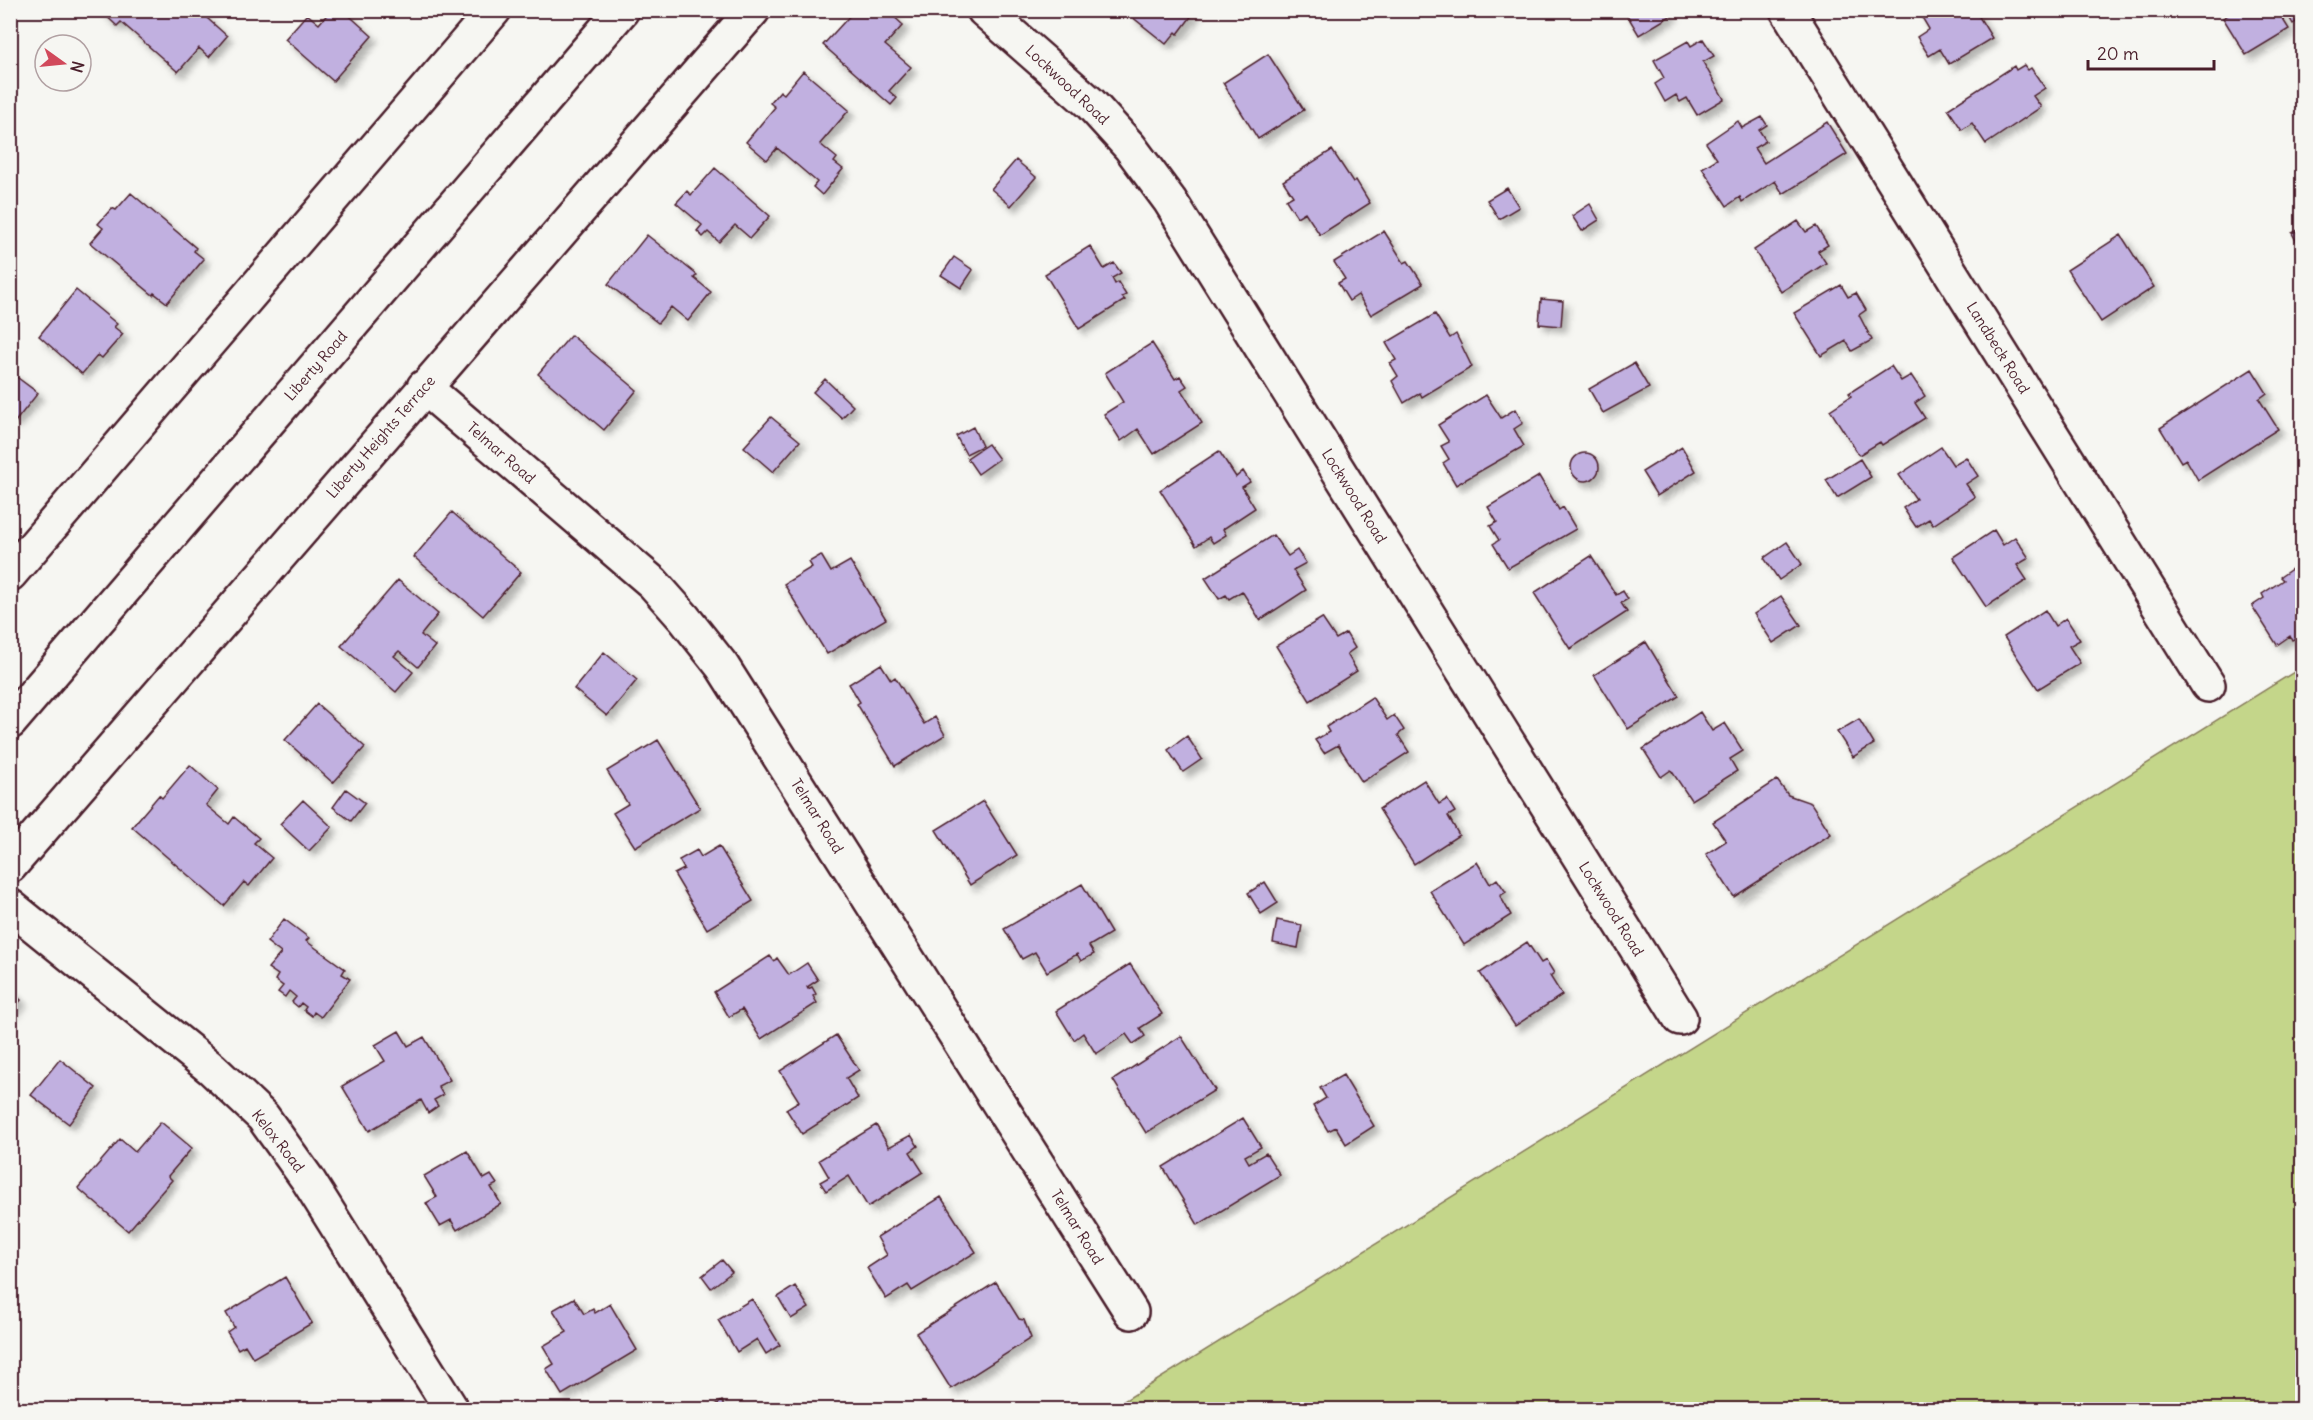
<svg xmlns="http://www.w3.org/2000/svg" width="2313" height="1420" viewBox="0 0 2313 1420" font-family="Delius,sans-serif">
<defs>
<filter id="shadow"><feDropShadow dx="5.5" dy="5.5" stdDeviation="3" flood-color="#0004"/></filter>
</defs>
<rect width="100%" height="100%" fill="#f6f6f2"/>
<filter id="ink" filterUnits="userSpaceOnUse"><feTurbulence type="fractalNoise" baseFrequency=".0167" numOctaves="2"/><feDisplacementMap in="SourceGraphic" scale="12" xChannelSelector="R" yChannelSelector="G"/><feConvolveMatrix kernelMatrix="1 2 1 2 8 2 1 2 1" color-interpolation-filters="sRGB"/></filter>
<g filter="url(#ink)">
<path fill="#c4d68a" stroke="#877a5a" stroke-width="1.5" d="M 2302,667 L 2302,1409 L 1111,1409 Z"/>
<path fill="#c1b0e0" stroke="#4a1f2b" stroke-width="1.5" filter="url(#shadow)" d="M 100,10 L 198,10 L 227,36 L 209,57 L 199,48 L 178,72 L 121,22 L 117,26 Z
M 331,10 L 343,10 L 372,36 L 333,81 L 285,39 L 307,14 L 319,24 Z
M 855,10 L 887,10 L 903,25 L 885,45 L 911,67 L 889,91 L 897,98 L 891,105 L 823,45 Z
M 1135,10 L 1196,10 L 1178,34 L 1176,32 L 1166,44 L 1131,16 Z
M 1624,10 L 1669,10 L 1672,15 L 1639,35 Z
M 1927,10 L 1975,10 L 1992,38 L 1949,64 L 1940,49 L 1929,56 L 1917,37 L 1929,29 L 1920,14 Z
M 2236,10 L 2277,10 L 2289,29 L 2246,55 L 2223,18 Z
M 2285,10 L 2302,10 L 2302,18 L 2293,24 Z
M 1703,39 L 1714,56 L 1703,62 L 1724,99 L 1697,115 L 1687,98 L 1680,102 L 1676,95 L 1665,102 L 1655,84 L 1664,78 L 1654,60 L 1688,41 L 1691,46 Z
M 1268,54 L 1304,110 L 1258,139 L 1223,83 Z
M 2024,65 L 2028,70 L 2031,68 L 2045,88 L 2033,96 L 2041,107 L 1986,144 L 1972,123 L 1962,130 L 1948,109 L 2014,66 L 2016,70 Z
M 803,71 L 849,110 L 820,144 L 837,158 L 834,162 L 843,169 L 822,195 L 813,187 L 817,182 L 777,148 L 767,160 L 746,142 L 775,107 L 770,103 L 780,91 L 784,94 Z
M 1762,117 L 1767,125 L 1759,130 L 1766,141 L 1754,148 L 1764,163 L 1827,122 L 1847,154 L 1783,194 L 1775,181 L 1742,202 L 1740,197 L 1727,206 L 1702,168 L 1717,159 L 1706,143 L 1738,121 L 1742,128 Z
M 1332,150 L 1353,182 L 1356,180 L 1370,203 L 1320,235 L 1305,212 L 1297,217 L 1286,200 L 1293,196 L 1283,181 Z
M 1016,160 L 1036,177 L 1011,206 L 991,189 Z
M 715,168 L 770,216 L 750,238 L 735,225 L 719,242 L 708,232 L 703,237 L 697,231 L 702,225 L 676,203 L 687,191 L 691,195 Z
M 1507,188 L 1519,207 L 1499,219 L 1487,200 Z
M 131,193 L 196,248 L 194,251 L 204,259 L 167,303 L 154,293 L 153,295 L 90,243 L 103,228 L 98,224 L 112,208 L 116,210 Z
M 1590,204 L 1599,220 L 1582,231 L 1572,216 Z
M 1798,221 L 1806,232 L 1816,226 L 1828,245 L 1818,251 L 1826,263 L 1781,292 L 1754,250 Z
M 2302,228 L 2302,252 L 2292,233 Z
M 1384,231 L 1404,263 L 1408,261 L 1423,284 L 1371,315 L 1358,295 L 1349,301 L 1338,283 L 1345,279 L 1334,262 Z
M 647,235 L 697,275 L 694,278 L 711,292 L 688,321 L 671,307 L 658,323 L 608,284 Z
M 2121,235 L 2154,287 L 2101,322 L 2067,270 Z
M 1090,246 L 1104,269 L 1114,263 L 1121,273 L 1112,278 L 1115,284 L 1118,282 L 1126,295 L 1122,297 L 1125,300 L 1079,329 L 1045,274 Z
M 954,257 L 973,270 L 961,288 L 941,275 Z
M 1841,285 L 1848,297 L 1856,293 L 1866,310 L 1859,315 L 1872,340 L 1852,351 L 1846,341 L 1821,356 L 1794,313 Z
M 76,290 L 117,324 L 114,327 L 123,334 L 102,358 L 98,355 L 82,374 L 39,336 Z
M 1541,299 L 1563,301 L 1561,326 L 1539,324 Z
M 1435,314 L 1450,338 L 1456,334 L 1472,367 L 1422,397 L 1420,393 L 1404,403 L 1392,381 L 1398,376 L 1390,363 L 1396,360 L 1386,343 Z
M 571,335 L 637,390 L 604,430 L 538,374 Z
M 1152,343 L 1175,379 L 1180,376 L 1187,386 L 1181,390 L 1202,423 L 1154,454 L 1138,429 L 1121,441 L 1104,414 L 1123,402 L 1105,373 Z
M 1634,363 L 1649,388 L 1603,413 L 1589,389 Z
M 1891,366 L 1901,381 L 1911,375 L 1925,396 L 1915,403 L 1925,418 L 1882,445 L 1880,442 L 1859,455 L 1830,410 L 1851,396 L 1849,393 Z
M 2252,369 L 2267,393 L 2259,399 L 2278,429 L 2198,480 L 2186,459 L 2181,462 L 2160,428 Z
M 10,372 L 38,393 L 15,422 L 10,418 Z
M 825,379 L 853,406 L 842,418 L 813,392 Z
M 1486,395 L 1501,418 L 1515,409 L 1523,423 L 1514,429 L 1524,446 L 1456,485 L 1443,463 L 1449,459 L 1441,446 L 1449,442 L 1438,425 Z
M 771,417 L 800,441 L 773,472 L 744,447 Z
M 973,427 L 982,446 L 966,454 L 956,436 Z
M 988,444 L 999,459 L 978,474 L 967,458 Z
M 1682,447 L 1696,471 L 1657,496 L 1642,472 Z
M 1941,447 L 1953,465 L 1966,457 L 1978,476 L 1966,484 L 1975,497 L 1933,525 L 1929,519 L 1916,527 L 1903,508 L 1916,499 L 1899,475 Z
M 1219,451 L 1236,477 L 1243,471 L 1250,482 L 1242,487 L 1255,508 L 1223,529 L 1226,535 L 1213,543 L 1209,537 L 1196,546 L 1160,490 Z
M1571 467a14 14 0 1 1 28 0a14 14 0 1 1-28 0Z
M 1860,459 L 1871,477 L 1837,498 L 1826,480 Z
M 1539,476 L 1559,510 L 1563,507 L 1576,529 L 1508,568 L 1493,544 L 1499,540 L 1490,526 L 1497,522 L 1488,507 Z
M 452,512 L 521,572 L 483,616 L 414,557 Z
M 1994,530 L 2003,545 L 2015,537 L 2029,558 L 2017,565 L 2027,580 L 1986,607 L 1953,557 Z
M 1273,535 L 1288,556 L 1297,550 L 1306,563 L 1293,570 L 1306,590 L 1260,620 L 1242,591 L 1229,599 L 1226,595 L 1219,599 L 1205,578 Z
M 1787,542 L 1802,564 L 1779,580 L 1764,558 Z
M 821,555 L 831,572 L 850,561 L 886,619 L 827,654 L 784,584 L 812,567 L 809,562 Z
M 1591,556 L 1616,595 L 1623,591 L 1628,599 L 1621,603 L 1627,612 L 1570,649 L 1534,593 Z
M 2302,562 L 2302,641 L 2299,644 L 2296,638 L 2292,640 L 2290,636 L 2277,645 L 2252,606 L 2264,598 L 2262,594 L 2283,580 L 2280,577 Z
M 398,580 L 438,614 L 421,635 L 435,646 L 418,667 L 399,651 L 394,656 L 413,672 L 396,692 L 341,646 Z
M 1781,596 L 1801,625 L 1773,643 L 1754,614 Z
M 2045,610 L 2055,626 L 2066,618 L 2080,640 L 2069,646 L 2080,663 L 2038,689 L 2004,637 Z
M 1322,618 L 1336,639 L 1346,633 L 1355,648 L 1347,654 L 1357,671 L 1310,701 L 1276,646 Z
M 1646,642 L 1679,696 L 1628,729 L 1594,675 Z
M 604,652 L 637,680 L 607,716 L 574,689 Z
M 881,664 L 891,680 L 895,677 L 924,724 L 935,717 L 945,735 L 895,766 L 857,704 L 860,702 L 849,684 Z
M 1372,697 L 1387,720 L 1394,715 L 1404,730 L 1398,735 L 1409,752 L 1362,782 L 1338,745 L 1324,753 L 1315,740 L 1329,732 L 1326,727 Z
M 317,704 L 365,747 L 333,783 L 285,740 Z
M 1700,712 L 1712,731 L 1725,723 L 1743,751 L 1730,759 L 1737,771 L 1691,800 L 1671,770 L 1661,777 L 1643,749 Z
M 1859,719 L 1874,744 L 1853,757 L 1837,732 Z
M 1187,736 L 1202,759 L 1183,772 L 1168,750 Z
M 658,740 L 700,808 L 635,847 L 613,813 L 628,804 L 607,771 Z
M 190,765 L 218,790 L 206,805 L 229,824 L 234,817 L 259,838 L 254,843 L 272,858 L 249,886 L 244,882 L 224,906 L 132,827 L 159,795 L 162,798 Z
M 1424,780 L 1439,804 L 1447,799 L 1455,812 L 1448,816 L 1459,835 L 1414,864 L 1379,809 Z
M 1777,780 L 1788,795 L 1811,803 L 1831,834 L 1734,897 L 1706,854 L 1726,841 L 1713,822 Z
M 346,789 L 365,803 L 351,821 L 333,807 Z
M 303,800 L 332,827 L 309,851 L 280,824 Z
M 983,801 L 1017,855 L 970,885 L 936,830 Z
M 719,846 L 753,901 L 707,929 L 674,874 L 684,869 L 679,860 L 697,850 L 701,857 Z
M 1477,862 L 1490,884 L 1497,879 L 1506,892 L 1500,896 L 1511,915 L 1464,945 L 1430,891 Z
M 1265,882 L 1278,903 L 1261,914 L 1248,893 Z
M 1082,884 L 1111,933 L 1089,946 L 1094,954 L 1081,961 L 1077,954 L 1047,972 L 1035,952 L 1022,959 L 1004,929 Z
M 284,919 L 309,938 L 306,941 L 345,969 L 342,974 L 350,979 L 321,1017 L 314,1012 L 312,1016 L 304,1010 L 306,1007 L 301,1003 L 298,1007 L 292,1002 L 296,997 L 289,991 L 285,997 L 278,992 L 283,986 L 275,980 L 278,975 L 268,968 L 281,953 L 267,942 Z
M 1277,920 L 1302,925 L 1298,948 L 1273,943 Z
M 1527,942 L 1541,963 L 1546,960 L 1554,973 L 1550,976 L 1562,995 L 1515,1026 L 1480,973 Z
M 770,956 L 774,961 L 777,958 L 789,975 L 807,963 L 818,980 L 807,987 L 808,989 L 812,987 L 816,994 L 813,996 L 817,1003 L 761,1039 L 742,1009 L 729,1017 L 714,992 Z
M 1130,964 L 1162,1014 L 1140,1028 L 1145,1036 L 1133,1044 L 1126,1034 L 1096,1054 L 1083,1033 L 1074,1040 L 1056,1011 Z
M 10,990 L 21,1000 L 10,1013 Z
M 399,1031 L 408,1046 L 424,1037 L 450,1080 L 438,1086 L 443,1095 L 434,1100 L 438,1106 L 428,1113 L 421,1100 L 369,1131 L 342,1086 L 385,1061 L 375,1045 Z
M 836,1035 L 859,1070 L 846,1078 L 858,1098 L 802,1134 L 786,1109 L 799,1101 L 780,1071 Z
M 1181,1036 L 1215,1090 L 1146,1133 L 1113,1080 Z
M 60,1059 L 96,1088 L 69,1124 L 31,1095 Z
M 1343,1075 L 1374,1126 L 1346,1144 L 1336,1127 L 1328,1131 L 1313,1106 L 1326,1098 L 1320,1088 Z
M 1243,1118 L 1261,1147 L 1245,1156 L 1249,1163 L 1266,1153 L 1280,1175 L 1198,1225 L 1163,1167 Z
M 161,1122 L 192,1148 L 168,1176 L 172,1180 L 128,1231 L 78,1188 L 120,1139 L 135,1152 Z
M 876,1125 L 889,1147 L 911,1135 L 918,1146 L 910,1152 L 923,1172 L 868,1207 L 849,1176 L 826,1191 L 820,1182 L 829,1177 L 819,1160 Z
M 467,1151 L 484,1179 L 491,1175 L 497,1184 L 491,1187 L 501,1204 L 457,1230 L 451,1220 L 440,1226 L 426,1203 L 437,1197 L 424,1176 Z
M 941,1197 L 976,1252 L 912,1291 L 908,1285 L 886,1299 L 867,1268 L 887,1255 L 877,1237 Z
M 722,1260 L 732,1272 L 711,1288 L 702,1276 Z
M 285,1277 L 312,1323 L 253,1358 L 245,1345 L 238,1349 L 227,1332 L 234,1327 L 226,1313 Z
M 996,1282 L 1019,1319 L 1024,1320 L 1031,1338 L 951,1389 L 916,1333 Z
M 795,1286 L 809,1308 L 791,1319 L 778,1297 Z
M 574,1298 L 584,1314 L 593,1309 L 595,1313 L 610,1304 L 637,1350 L 562,1395 L 546,1369 L 554,1364 L 543,1346 L 567,1332 L 553,1310 Z
M 752,1299 L 780,1345 L 766,1354 L 757,1339 L 737,1352 L 718,1320 Z
M 722,1401 L 728,1410 L 708,1410 Z"/>
<g fill="none" stroke-linecap="round" stroke-linejoin="round">
<g stroke="#4a1f2b" stroke-width="38">
<path id="minor" d="M 984,10 L 1090,103 L 1130,147 L 1170,201 L 1680,1018
M 1787,10 L 2208,685
M 424,387 L 653,583 L 684,618 L 722,666 L 1131,1312
M 10,574 L 494,10
M 10,866 L 753,10
M 10,906 L 212,1069 L 263,1117 L 308,1180 L 452,1410"/>
</g>
<g stroke="#4a1f2b" stroke-width="38">
<path id="major" d="M 10,722 L 622,10"/>
</g>
<use href="#minor" stroke="#f6f6f2" stroke-width="33"/>
<use href="#major" stroke="#f6f6f2" stroke-width="33"/>
</g>
</g>
<g text-anchor="middle" stroke-width="4.5" stroke-linejoin="round" paint-order="stroke">
<g font-size="15" fill="#4a1f2b" stroke="#f6f6f2">
<text transform="translate(1067 85) rotate(43)" y="5">Lockwood Road</text>
<text transform="translate(1998 348) rotate(58)" y="5">Landbeck Road</text>
<text transform="translate(316 366) rotate(-49)" y="5">Liberty Road</text>
<text transform="translate(381 437) rotate(-49)" y="5">Liberty Heights Terrace</text>
<text transform="translate(501 453) rotate(41)" y="5">Telmar Road</text>
<text transform="translate(1354 496) rotate(58)" y="5">Lockwood Road</text>
<text transform="translate(817 816) rotate(58)" y="5">Telmar Road</text>
<text transform="translate(1611 909) rotate(58)" y="5">Lockwood Road</text>
<text transform="translate(278 1141) rotate(52)" y="5">Kelox Road</text>
<text transform="translate(1077 1227) rotate(58)" y="5">Telmar Road</text>
</g>
</g>
<rect width="2313" height="1420" fill="none" stroke="#f6f6f2" stroke-width="36"/>
<rect x="18" y="18" width="2277" height="1384" fill="none" stroke="#4a1f2b" stroke-width="2" filter="url(#ink)"/>
<g transform="translate(63 63) rotate(105)"><circle r="28" fill="#f6f6f2" stroke="#b1a0a2" stroke-width="1.5"/>
<path d="M0-4.5L10 22L0 15L-10 22Z" fill="#d1495b"/>
<text y="-9" font-size="16" font-weight="bold" text-anchor="middle" fill="#4a1f2b">N</text>
</g>
<path d="M2088 60v9h126v-9" fill="none" stroke="#4a1f2b" stroke-width="3"/>
<text x="2097" y="60" font-size="18" fill="#4a1f2b" stroke="#f6f6f2" stroke-width="4.5" paint-order="stroke">20 m</text>
</svg>
